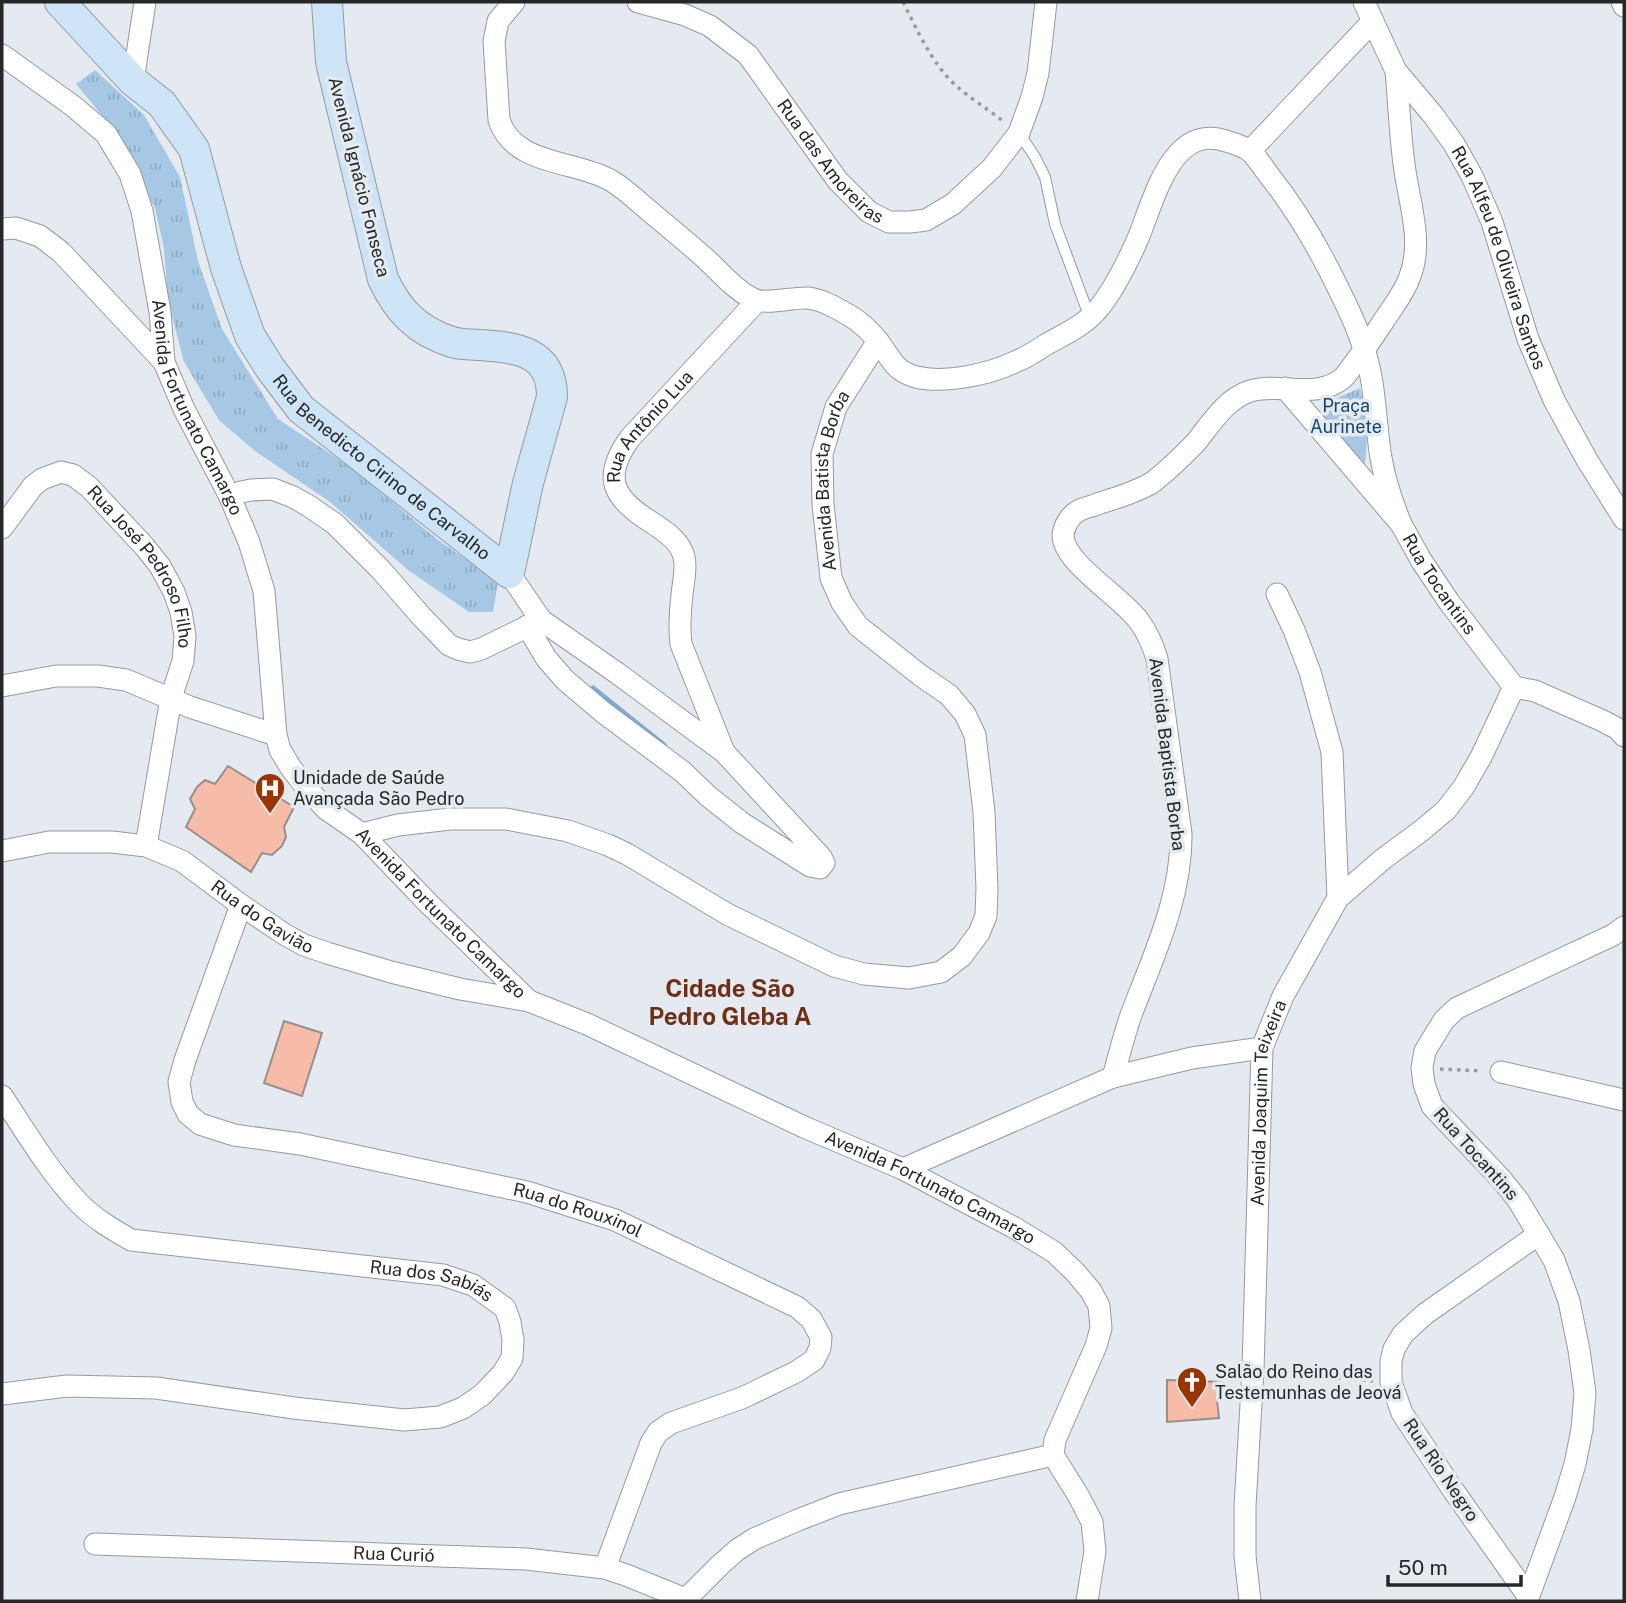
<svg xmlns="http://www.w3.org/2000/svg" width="1626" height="1603" viewBox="0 0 1626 1603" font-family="'Public Sans',sans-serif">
<defs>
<pattern id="park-tufts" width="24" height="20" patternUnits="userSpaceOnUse" patternTransform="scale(1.75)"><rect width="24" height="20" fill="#a6c8e5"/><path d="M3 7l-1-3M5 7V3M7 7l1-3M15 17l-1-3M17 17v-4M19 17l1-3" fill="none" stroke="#8facc4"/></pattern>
</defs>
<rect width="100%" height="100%" fill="#e4eaf0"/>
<path fill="url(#park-tufts)" d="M 95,70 L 144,115 L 180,177 L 198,261 L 222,329 L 278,419 L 349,466 L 438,540 L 498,582 L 493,612 L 469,612 L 408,570 L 330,502 L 255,451 L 219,420 L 184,362 L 168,301 L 164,248 L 155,208 L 115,131 L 76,84 Z
M 1360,388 C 1366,408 1369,448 1364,468 L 1335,435 L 1320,413 L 1337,398 Z"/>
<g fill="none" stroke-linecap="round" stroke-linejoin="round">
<path stroke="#7eabd0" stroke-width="5" d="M 593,688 L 664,745"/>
</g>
<path fill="#f6bca8" stroke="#978f8d" stroke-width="2" d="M 228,766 L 294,807 L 284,827 L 286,837 L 282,846 L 272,855 L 262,853 L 251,872 L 186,827 L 195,809 L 190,799 L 197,787 L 205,780 L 215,784 Z
M 284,1021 L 322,1033 L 302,1096 L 264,1083 Z
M 1167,1380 L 1222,1382 L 1217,1400 L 1219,1418 L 1167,1422 Z"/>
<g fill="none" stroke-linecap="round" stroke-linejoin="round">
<g stroke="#949a9f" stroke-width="12">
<path id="lane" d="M 1019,133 L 1035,157 L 1045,177 L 1055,224 L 1090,318"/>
</g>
<g stroke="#949a9f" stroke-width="23">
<g id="street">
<path d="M 514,2 L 498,21 L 494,41 L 499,120 C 514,166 575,160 610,180 C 626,189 639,203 653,214 C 671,229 689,244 706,259 C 721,273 734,289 753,299 C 765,305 793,297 808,298 C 824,300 838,309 852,317 C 861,323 870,331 877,340 C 891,357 893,371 916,377 C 945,384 991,374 1017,361 C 1028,357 1037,350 1047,344 C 1065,334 1085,325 1098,309 C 1114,290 1126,265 1136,243 C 1153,206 1169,122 1226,141 C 1233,143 1245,147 1251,152 C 1257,158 1263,167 1268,174 C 1297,210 1320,250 1340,292 C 1349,310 1358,329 1364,349 C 1376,385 1375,422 1381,458 C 1385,481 1392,502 1401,524"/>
<path id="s1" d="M 638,2 L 685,15 L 710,26 L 748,55 L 838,181 L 869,212 L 889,222 L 910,222 L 926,220 L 953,204 L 992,168 L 1019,133 L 1032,97 L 1038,73 L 1046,2"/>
<path id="s2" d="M 1364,2 L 1396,71 L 1433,115 L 1454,144 L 1472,176 L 1492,222 L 1528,339 L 1554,400 L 1587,460 L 1624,519"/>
<path d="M 1622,2 L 1624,6"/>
<path id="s3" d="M 2,55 L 73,106 L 106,134 L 130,174 L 142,211 L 160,312 L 164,362 L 184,409 L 230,497 L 249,542 L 264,591 L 276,735 L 280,750 L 291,768 L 305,786 L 326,809 L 362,834 L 428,903 L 529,1001 L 587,1024 L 804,1127 L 903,1169 L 1013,1227 L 1054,1252 L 1075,1272 L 1091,1291 L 1099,1306 L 1101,1328 L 1096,1346 L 1055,1440 L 1053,1455 L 1078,1495 L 1092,1522 L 1095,1551 L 1087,1601"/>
<path d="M 133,81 L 145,2"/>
<path d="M 1250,151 L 1373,21"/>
<path d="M 2,229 L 16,228 L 40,236 L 61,252 L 164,362"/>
<path id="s4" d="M 1285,388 L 1401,524 L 1421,560 L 1449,602 L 1514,687 L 1535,691 L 1603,721 L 1618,729 L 1624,736"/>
<path d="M 230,497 L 241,492 L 251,490 L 273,489 L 293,497 L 309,506 L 335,524 L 381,570 L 421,616 L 449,645 L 458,649 L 470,652 L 481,649 L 539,621"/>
<path id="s5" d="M 2,528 L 33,486 L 42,479 L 61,472 L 73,475 L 89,487 L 144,546 L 160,566 L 174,592 L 181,612 L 185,636 L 183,661 L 171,698 L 146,846"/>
<path d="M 509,573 L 541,620 L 617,673 L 724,752 L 821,857 L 824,863 L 820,868 L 810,866 L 742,823 L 708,796 L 683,772 L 604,713 L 565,680 L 546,658 L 527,626"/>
<path d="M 1277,594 L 1294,630 L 1310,672 L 1332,752 L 1338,898"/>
<path d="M 2,686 L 56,676 L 98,676 L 126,680 L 190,707 L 276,735"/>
<path id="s6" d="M 724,752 L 681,644 C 679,627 680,611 682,595 C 683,583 687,568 684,557 C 680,540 664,531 651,522 C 612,498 602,477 630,438 L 757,301"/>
<path id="s7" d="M 362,834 L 398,825 L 450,819 L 506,819 L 568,831 L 608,845 L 627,854 L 727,914 L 834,966 L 864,974 L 909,978 L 941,972 L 962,956 L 979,933 L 986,916 L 987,889 L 984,812 L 975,735 L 965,714 L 949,695 L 920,675 L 858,626 L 842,603 L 831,578 L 823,504 L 822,454 L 836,407 L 878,341"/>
<path id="s8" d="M 2,851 L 49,842 L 112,842 L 146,846 L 182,861 L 241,905 L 284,934 L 304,945 L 327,953 L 391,972 L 460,989 L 529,1001"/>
<path id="s9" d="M 241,905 L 185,1060 L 179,1082 L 182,1102 L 188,1114 L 200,1124 L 234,1135 L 300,1144 L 527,1192 L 615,1220 L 797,1307 L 811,1319 L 821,1337 L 820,1348 L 814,1360 L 796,1372 L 742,1398 L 671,1423 L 658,1432 L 651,1443 L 605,1568"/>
<path d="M 1501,1072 L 1624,1100"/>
<path d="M 1113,1077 C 1119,1056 1124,1035 1131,1015 C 1153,957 1182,897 1181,834 L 1157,659 C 1153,645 1147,632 1139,621 C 1122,597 1063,563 1063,535 C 1064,525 1071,514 1080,510 C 1086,507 1094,506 1100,503 C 1117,498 1135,492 1150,484 C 1162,476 1187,452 1197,441 C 1212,422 1226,399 1250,391 C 1280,382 1317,400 1343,378 C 1348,373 1352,366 1356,361 C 1368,345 1378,329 1389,313 C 1397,301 1406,289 1410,276 C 1423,243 1410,205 1405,171 C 1400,138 1399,104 1396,71"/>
<path id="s10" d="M 2,1096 C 26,1132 48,1170 78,1202 C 93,1218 112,1229 131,1240 L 443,1275 L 473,1285 L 505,1308 L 510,1322 L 513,1340 L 512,1358 L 503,1373 L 482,1395 L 463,1408 L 440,1417 L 404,1420 L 294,1408 L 156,1388 L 67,1386 L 2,1394"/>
<path d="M 903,1169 L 1113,1077 L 1192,1058 L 1262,1048"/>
<path id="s11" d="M 95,1544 L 526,1559 L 605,1568 L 626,1575 L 690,1601"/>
<path d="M 1528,1596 L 1453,1490 L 1402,1413 L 1391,1382 L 1391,1361 L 1394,1349 L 1403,1334 L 1425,1314 L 1539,1234"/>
<path d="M 686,1599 L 720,1565 L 737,1550 L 754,1539 L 798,1520 L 839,1504 L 1053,1455"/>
<path id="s12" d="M 1250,1601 L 1245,1556 L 1245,1506 L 1253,1370 L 1262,1048 L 1283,996 L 1338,898 L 1383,859 L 1421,831 L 1446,810 L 1463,788 L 1481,757 L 1514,687"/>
<path d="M 1527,1601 L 1565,1497 L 1575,1464 L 1582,1429 L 1585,1393 L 1579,1350 L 1569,1301 L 1554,1260 L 1518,1200 L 1501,1179 L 1432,1106 L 1424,1084 L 1422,1068 L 1425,1051 L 1444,1020 L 1457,1008 L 1613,935 L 1624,927"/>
</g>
</g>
<g stroke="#949a9f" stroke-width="32">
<g id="secondary">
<path id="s13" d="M 60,2 L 133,81 L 162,104 L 194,149 L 226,268 L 250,336 L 270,368 L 301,409 L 509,573 L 528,483 L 552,397 C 552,351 516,347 479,345 C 470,344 461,345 452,342 C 417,331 398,311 383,279 L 331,62 L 327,2"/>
</g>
</g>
<path stroke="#979ba0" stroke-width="3.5" stroke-dasharray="3.5 5" stroke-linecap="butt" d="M 903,2 C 915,26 927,52 944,73 C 959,92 984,106 1003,121
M 1440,1069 L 1482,1071
M 1269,1372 L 1373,1381"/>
<use href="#lane" stroke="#fff" stroke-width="10"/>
<use href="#street" stroke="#fff" stroke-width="21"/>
<use href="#secondary" stroke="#cde5f7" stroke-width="30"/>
</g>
<defs>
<g id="hospital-pin" transform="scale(1.575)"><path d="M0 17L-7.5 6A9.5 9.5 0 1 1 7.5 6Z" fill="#993405" stroke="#e4eaf0"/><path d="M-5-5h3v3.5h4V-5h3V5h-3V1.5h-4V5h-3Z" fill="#fff"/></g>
<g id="church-pin" transform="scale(1.575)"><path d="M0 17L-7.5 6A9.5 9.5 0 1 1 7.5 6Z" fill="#993405" stroke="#e4eaf0"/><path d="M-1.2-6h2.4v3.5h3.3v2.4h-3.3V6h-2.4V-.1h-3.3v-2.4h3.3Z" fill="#fff"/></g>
</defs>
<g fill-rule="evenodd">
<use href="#hospital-pin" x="270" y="788"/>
<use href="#church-pin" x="1192" y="1382"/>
</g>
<g text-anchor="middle" stroke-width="7" stroke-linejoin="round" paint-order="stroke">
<g font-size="18" fill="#252729" stroke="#e4eaf0">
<text dy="6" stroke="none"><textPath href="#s1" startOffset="259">Rua das Amoreiras</textPath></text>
<text transform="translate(359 177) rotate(76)" y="6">Avenida Ignácio Fonseca</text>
<text dy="6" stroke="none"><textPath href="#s2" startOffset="292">Rua Alfeu de Oliveira Santos</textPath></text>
<text dy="6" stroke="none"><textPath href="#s3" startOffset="422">Avenida Fortunato Camargo</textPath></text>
<text dy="6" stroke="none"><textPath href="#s6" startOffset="376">Rua Antônio Lua</textPath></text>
<text dy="6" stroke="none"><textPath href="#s13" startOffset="583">Rua Benedicto Cirino de Carvalho</textPath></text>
<text dy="6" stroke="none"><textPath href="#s7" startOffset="1188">Avenida Batista Borba</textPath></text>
<text dy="6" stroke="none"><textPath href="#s5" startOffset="214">Rua José Pedroso Filho</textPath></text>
<text dy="6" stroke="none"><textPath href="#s4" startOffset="250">Rua Tocantins</textPath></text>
<text transform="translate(1167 754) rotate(83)" y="6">Avenida Baptista Borba</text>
<text dy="6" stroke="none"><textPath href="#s3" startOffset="1010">Avenida Fortunato Camargo</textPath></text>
<text dy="6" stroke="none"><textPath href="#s8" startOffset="282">Rua do Gavião</textPath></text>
<text dy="6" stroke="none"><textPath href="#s12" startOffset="500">Avenida Joaquim Teixeira</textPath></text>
<text transform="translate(1476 1154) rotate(48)" y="6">Rua Tocantins</text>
<text dy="6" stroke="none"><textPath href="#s3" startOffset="1577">Avenida Fortunato Camargo</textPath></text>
<text dy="6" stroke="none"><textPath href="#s9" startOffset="625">Rua do Rouxinol</textPath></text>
<text dy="6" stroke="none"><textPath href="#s10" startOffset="500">Rua dos Sabiás</textPath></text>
<text transform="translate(1441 1470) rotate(56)" y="6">Rua Rio Negro</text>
<text dy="6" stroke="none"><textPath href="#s11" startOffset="299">Rua Curió</textPath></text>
</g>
<g font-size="18" fill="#13476c" stroke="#e4eaf0">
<text x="1346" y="412">Praça<tspan x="1346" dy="21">Aurinete</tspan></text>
</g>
<g font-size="18" fill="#252729" stroke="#e4eaf0" text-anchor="start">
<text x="293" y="784">Unidade de Saúde<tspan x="293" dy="21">Avançada São Pedro</tspan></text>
<text x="1215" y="1378">Salão do Reino das<tspan x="1215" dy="21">Testemunhas de Jeová</tspan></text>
</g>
<g font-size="24" font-weight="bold" fill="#6f2e15" stroke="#e4eaf0">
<text x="730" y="997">Cidade São<tspan x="730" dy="28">Pedro Gleba A</tspan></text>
</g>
</g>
<rect width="1626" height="1603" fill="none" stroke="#252729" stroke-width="7"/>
<path d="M1388 1575v10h133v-10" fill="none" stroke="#252729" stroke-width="3.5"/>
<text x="1398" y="1575" font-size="21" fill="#252729" stroke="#e4eaf0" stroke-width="5" paint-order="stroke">50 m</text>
</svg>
